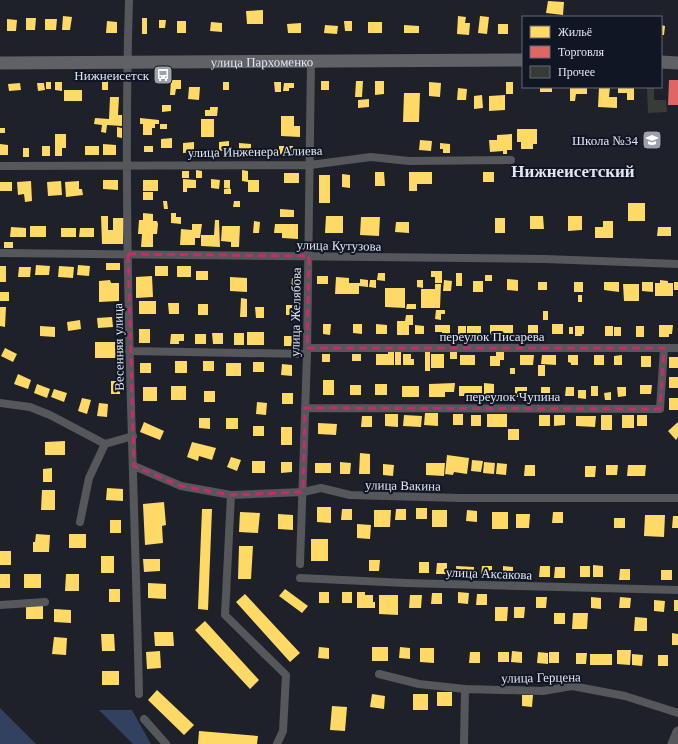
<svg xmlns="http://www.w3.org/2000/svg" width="678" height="744" viewBox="0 0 678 744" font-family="Georgia,serif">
<rect width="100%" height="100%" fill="#1e2129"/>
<path fill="#334160" d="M 0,708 L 36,744 L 0,744 Z
M 99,710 L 132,710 L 151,744 L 133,744 Z"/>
<path fill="#ffd966" d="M 548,1 L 564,2 L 563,15 L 546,13 Z
M 263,10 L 263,24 L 247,24 L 246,11 Z
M 63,16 L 72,17 L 70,30 L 62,30 Z
M 458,16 L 466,17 L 465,23 L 470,23 L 469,35 L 457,34 Z
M 480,16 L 489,17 L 487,34 L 478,33 Z
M 26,18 L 36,18 L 35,30 L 26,30 Z
M 142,18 L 147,18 L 147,34 L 142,34 Z
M 7,19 L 17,20 L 16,31 L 7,31 Z
M 45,19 L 57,19 L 56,30 L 45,30 Z
M 159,20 L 166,20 L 165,28 L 159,28 Z
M 107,21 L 117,22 L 117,33 L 106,33 Z
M 177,21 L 186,21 L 186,33 L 177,33 Z
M 344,21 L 352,21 L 352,31 L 345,31 Z
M 211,22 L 222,23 L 222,32 L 210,31 Z
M 368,22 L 382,22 L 382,33 L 368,33 Z
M 301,23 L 301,33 L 288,33 L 287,24 Z
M 498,24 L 508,24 L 508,34 L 498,34 Z
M 325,25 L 338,26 L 337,34 L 324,33 Z
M 404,25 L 419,26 L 419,33 L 404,33 Z
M 661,25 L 665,26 L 664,35 L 661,35 Z
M 171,80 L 181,80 L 181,89 L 176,89 L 175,95 L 170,95 Z
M 102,81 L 108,81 L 108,90 L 102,90 Z
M 321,81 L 329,81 L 329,90 L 321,90 Z
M 356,81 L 363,81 L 362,97 L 355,97 Z
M 375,81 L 384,81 L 384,94 L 375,95 Z
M 46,82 L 51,82 L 51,89 L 46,89 Z
M 55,82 L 62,82 L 62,91 L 55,90 Z
M 223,82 L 229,82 L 229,90 L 223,90 Z
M 274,82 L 281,82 L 281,92 L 275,92 Z
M 429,82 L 441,83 L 440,97 L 429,96 Z
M 506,82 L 513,82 L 513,94 L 506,94 Z
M 20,83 L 21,90 L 9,91 L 8,84 Z
M 37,83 L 44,83 L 45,90 L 38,91 Z
M 284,83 L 294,83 L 294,88 L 289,88 L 289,91 L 283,91 Z
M 189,87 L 200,87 L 199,100 L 188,99 Z
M 540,87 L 552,87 L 552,92 L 540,92 Z
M 570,87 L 587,87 L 587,94 L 576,94 L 575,101 L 570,101 Z
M 599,87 L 610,87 L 609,97 L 617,97 L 617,108 L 598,107 Z
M 618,87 L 634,87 L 634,100 L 627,100 L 627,93 L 618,93 Z
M 458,88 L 467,89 L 466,100 L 457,100 Z
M 64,90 L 82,90 L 82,101 L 64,101 Z
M 404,93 L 420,93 L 419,122 L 403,122 Z
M 482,95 L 483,108 L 474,109 L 474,96 Z
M 505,95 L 505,110 L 489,111 L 489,96 Z
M 110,97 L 119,97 L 118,115 L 122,115 L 122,126 L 107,125 L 106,133 L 101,132 L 102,125 L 94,124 L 95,118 L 109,119 Z
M 369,99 L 369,107 L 358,108 L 358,100 Z
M 162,105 L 171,105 L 171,111 L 162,112 Z
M 210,107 L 218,107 L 217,116 L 205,116 L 205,110 L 210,110 Z
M 281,116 L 294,116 L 294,126 L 300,126 L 300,137 L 281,136 Z
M 140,118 L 159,120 L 159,124 L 155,124 L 155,128 L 152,128 L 152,135 L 143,135 L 143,124 L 140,124 Z
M 201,119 L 214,119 L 214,137 L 201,137 Z
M 160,124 L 167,124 L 167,129 L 160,129 Z
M 117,127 L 122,128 L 122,138 L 117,137 Z
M 0,128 L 5,128 L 5,133 L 0,133 Z
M 517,129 L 537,129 L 537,144 L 533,144 L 533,149 L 521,149 L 521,142 L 517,142 Z
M 55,134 L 66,134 L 66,148 L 62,148 L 62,156 L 55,156 Z
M 512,134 L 512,150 L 507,150 L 507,154 L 503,154 L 503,151 L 490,152 L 489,140 L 497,140 L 497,135 Z
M 172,138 L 172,148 L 161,148 L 161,139 Z
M 420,140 L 432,141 L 431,151 L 419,150 Z
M 229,141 L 229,150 L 219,151 L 219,142 Z
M 194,142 L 194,152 L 183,153 L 183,143 Z
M 239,143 L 251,144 L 251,153 L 239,153 Z
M 440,143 L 450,144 L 450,153 L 443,153 L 443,149 L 440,149 Z
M 0,144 L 8,145 L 8,155 L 0,155 Z
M 103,144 L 116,145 L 116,155 L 103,155 Z
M 42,146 L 50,146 L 50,156 L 42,156 Z
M 85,146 L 99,146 L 99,155 L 85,155 Z
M 144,146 L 153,146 L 153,152 L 144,152 Z
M 279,146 L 293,146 L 293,155 L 279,155 Z
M 23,148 L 29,148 L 29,157 L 23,157 Z
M 196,170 L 202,171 L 202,178 L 196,178 Z
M 242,170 L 248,171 L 248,182 L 242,181 Z
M 182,171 L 189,171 L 189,178 L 182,178 Z
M 375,172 L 384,172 L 385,186 L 375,186 Z
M 409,172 L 432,172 L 432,184 L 417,184 L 417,191 L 409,191 Z
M 483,172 L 494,172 L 494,182 L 483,182 Z
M 284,173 L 299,173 L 299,183 L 284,183 Z
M 342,174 L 350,175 L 350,188 L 342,187 Z
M 319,175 L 330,175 L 330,203 L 319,203 Z
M 183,179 L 196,180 L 196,188 L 187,188 L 187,192 L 183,192 Z
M 211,179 L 220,180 L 219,189 L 211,188 Z
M 103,180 L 118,180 L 118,190 L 103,189 Z
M 143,180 L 158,180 L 158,191 L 143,191 Z
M 224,180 L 230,180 L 230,189 L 224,188 Z
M 248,180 L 259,180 L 259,192 L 248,192 Z
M 31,181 L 32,201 L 25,202 L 24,194 L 18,195 L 17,182 Z
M 61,181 L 62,195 L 48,196 L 47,182 Z
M 79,181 L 79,189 L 82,189 L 83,195 L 66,197 L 65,182 Z
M 0,182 L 12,182 L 12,191 L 0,191 Z
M 224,189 L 231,189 L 231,194 L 224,194 Z
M 143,192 L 153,192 L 153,200 L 143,200 Z
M 163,201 L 167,201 L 168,209 L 164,209 Z
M 234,201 L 240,201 L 240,207 L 233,207 Z
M 628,203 L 645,203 L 645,221 L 628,221 Z
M 280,209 L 294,210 L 294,217 L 280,217 Z
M 143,213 L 153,214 L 153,221 L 157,221 L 158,224 L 157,234 L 153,234 L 153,247 L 141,247 L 142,234 L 138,234 L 139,220 L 143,220 Z
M 171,213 L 176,213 L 176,217 L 181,217 L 181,224 L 171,223 Z
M 101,216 L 108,216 L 108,230 L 113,230 L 113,218 L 124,218 L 123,244 L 102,244 Z
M 326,216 L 343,216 L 343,233 L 325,233 Z
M 530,216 L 543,216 L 544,229 L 530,229 Z
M 568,216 L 582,216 L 582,230 L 568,231 Z
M 361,217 L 380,217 L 379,236 L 360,235 Z
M 495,218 L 505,218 L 505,233 L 495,233 Z
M 215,220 L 219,220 L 220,247 L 201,246 L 201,235 L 214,235 Z
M 254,221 L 260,222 L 259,233 L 253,233 Z
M 603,221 L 613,221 L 613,238 L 595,238 L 595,227 L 603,227 Z
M 396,222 L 409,222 L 409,233 L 395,232 Z
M 192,224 L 202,224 L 200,238 L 195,238 L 195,245 L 180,245 L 181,229 L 192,230 Z
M 275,224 L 298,224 L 298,239 L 282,238 L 282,233 L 274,233 Z
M 30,226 L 46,226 L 46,237 L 30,237 Z
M 222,226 L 240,226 L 239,247 L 231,247 L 231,242 L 221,241 Z
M 11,227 L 26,228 L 26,237 L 10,237 Z
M 658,227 L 671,227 L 671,236 L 657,236 Z
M 61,228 L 76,228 L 76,237 L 61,237 Z
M 80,228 L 94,228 L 94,237 L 79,237 Z
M 4,242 L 13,242 L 13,248 L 4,248 Z
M 106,263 L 120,263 L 120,270 L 106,270 Z
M 36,265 L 50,266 L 49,275 L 35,275 Z
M 78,265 L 90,266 L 89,276 L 77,275 Z
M 0,266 L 6,266 L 6,282 L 0,282 Z
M 59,266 L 74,267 L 73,278 L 58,277 Z
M 155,266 L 168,266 L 168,276 L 155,276 Z
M 177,266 L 191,266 L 191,277 L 177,277 Z
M 19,267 L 31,267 L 30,277 L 18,277 Z
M 196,271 L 208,271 L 208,280 L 196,280 Z
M 431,271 L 442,271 L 442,283 L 435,283 L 435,277 L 431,277 Z
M 378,273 L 385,273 L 385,281 L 377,280 Z
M 456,273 L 462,273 L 462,286 L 456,286 Z
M 485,275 L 492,275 L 492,281 L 485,281 Z
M 152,276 L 153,297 L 136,298 L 136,277 Z
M 317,276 L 328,276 L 328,284 L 317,284 Z
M 230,277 L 247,278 L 247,292 L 230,291 Z
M 336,277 L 349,278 L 349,283 L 360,283 L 360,279 L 368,280 L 368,287 L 359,286 L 359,294 L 335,294 Z
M 292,278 L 299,278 L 298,290 L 291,290 Z
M 507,279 L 518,280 L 518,291 L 507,290 Z
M 110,280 L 111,283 L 119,283 L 119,301 L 99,302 L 99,281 Z
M 370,280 L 376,280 L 376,288 L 369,287 Z
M 417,280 L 423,280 L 423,288 L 417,287 Z
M 444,280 L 452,281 L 451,291 L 443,291 Z
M 660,280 L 668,281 L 668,283 L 673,283 L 673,296 L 655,296 L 655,283 L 660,283 Z
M 473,281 L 483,281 L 483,292 L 473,292 Z
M 538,282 L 547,282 L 547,290 L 538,290 Z
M 574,282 L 583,282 L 583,292 L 574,292 Z
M 604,282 L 619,282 L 619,292 L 604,290 Z
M 642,282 L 653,282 L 653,292 L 642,291 Z
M 674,282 L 678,282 L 678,290 L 674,290 Z
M 435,284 L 441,284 L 440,308 L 421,308 L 421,289 L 435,289 Z
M 623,284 L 639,284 L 639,301 L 624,301 Z
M 385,288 L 405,288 L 405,308 L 385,307 Z
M 0,292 L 9,292 L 9,301 L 0,301 Z
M 578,295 L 582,295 L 582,302 L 578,302 Z
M 241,298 L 247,299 L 247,317 L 240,317 Z
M 139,301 L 156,301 L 156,314 L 139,314 Z
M 168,303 L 179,303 L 179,314 L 169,314 Z
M 198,304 L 208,304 L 208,315 L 198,315 Z
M 407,304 L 416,304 L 416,309 L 406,309 Z
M 286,305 L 294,305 L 294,315 L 286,315 Z
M 0,307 L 6,307 L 5,327 L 0,326 Z
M 255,307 L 264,307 L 264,318 L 256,318 Z
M 436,310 L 445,310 L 445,314 L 441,314 L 441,320 L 435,319 Z
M 543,311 L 548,311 L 548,320 L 543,320 Z
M 406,315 L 413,315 L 413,325 L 409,325 L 409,335 L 397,335 L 397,321 L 405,321 Z
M 112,317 L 113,327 L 98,328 L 97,318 Z
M 80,320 L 81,329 L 68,331 L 67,322 Z
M 323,324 L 331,324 L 330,335 L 323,334 Z
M 353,324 L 362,324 L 362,334 L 353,333 Z
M 376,324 L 387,325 L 387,334 L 376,334 Z
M 552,324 L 563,324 L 563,334 L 552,334 Z
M 415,325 L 424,326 L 424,334 L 415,334 Z
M 435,325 L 450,325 L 450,335 L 442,335 L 442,332 L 435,332 Z
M 490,325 L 502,325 L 502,335 L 490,335 Z
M 502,325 L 513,325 L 513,334 L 502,334 Z
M 528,325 L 538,325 L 538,335 L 528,335 Z
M 659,325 L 673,325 L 672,334 L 669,334 L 669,337 L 659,337 Z
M 40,326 L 55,327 L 55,337 L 40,336 Z
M 458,326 L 466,326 L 466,338 L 458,338 Z
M 467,326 L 481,326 L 481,335 L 467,335 Z
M 575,326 L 584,326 L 584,334 L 582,334 L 582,336 L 575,336 Z
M 605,326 L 613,326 L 613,336 L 605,336 Z
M 636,326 L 644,326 L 644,337 L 636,337 Z
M 569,327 L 573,327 L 573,334 L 569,334 Z
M 614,327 L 621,327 L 621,336 L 614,336 Z
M 139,329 L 150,329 L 150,343 L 139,343 Z
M 247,332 L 264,332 L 264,345 L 247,345 Z
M 212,333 L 223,333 L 223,344 L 213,344 Z
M 234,333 L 244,333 L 244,345 L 234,345 Z
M 171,334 L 184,334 L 184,341 L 179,341 L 179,344 L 170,344 Z
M 195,334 L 206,334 L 206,344 L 195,344 Z
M 284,336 L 295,336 L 295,346 L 284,346 Z
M 95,342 L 119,342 L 119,358 L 95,358 Z
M 5,348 L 17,354 L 13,362 L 1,356 Z
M 388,351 L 394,351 L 394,365 L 376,365 L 376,354 L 388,354 Z
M 395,351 L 401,351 L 401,365 L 395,365 Z
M 425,351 L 430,351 L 430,371 L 425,371 Z
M 450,351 L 457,351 L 457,359 L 450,359 Z
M 496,352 L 504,352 L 504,360 L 500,360 L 500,366 L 490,366 L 490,356 L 496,356 Z
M 322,354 L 330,354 L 330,362 L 322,362 Z
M 352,354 L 361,354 L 361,361 L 352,361 Z
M 403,354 L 411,354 L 411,359 L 414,359 L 414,365 L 403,365 Z
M 431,354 L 444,354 L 444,368 L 431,368 Z
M 460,355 L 475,355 L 475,365 L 460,365 Z
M 520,355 L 534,355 L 533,365 L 520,365 Z
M 542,355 L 556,355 L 556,365 L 541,364 Z
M 568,355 L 578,355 L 578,365 L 571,365 L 571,363 L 568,362 Z
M 594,355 L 604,355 L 604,365 L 594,365 Z
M 622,355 L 622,365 L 614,365 L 614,356 Z
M 641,356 L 651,356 L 651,367 L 641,367 Z
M 669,357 L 678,357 L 678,368 L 669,368 Z
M 175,361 L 187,361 L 187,373 L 175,373 Z
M 203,361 L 214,361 L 214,371 L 203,371 Z
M 253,362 L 264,362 L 264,372 L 253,372 Z
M 140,363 L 151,363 L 151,373 L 140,373 Z
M 226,363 L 241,363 L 241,376 L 226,376 Z
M 282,364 L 292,365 L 292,376 L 281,375 Z
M 538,365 L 545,365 L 545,376 L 538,376 Z
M 510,368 L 515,368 L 515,374 L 510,374 Z
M 18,374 L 31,380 L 28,389 L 14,384 Z
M 669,377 L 678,377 L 678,388 L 669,388 Z
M 323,380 L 334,380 L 334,395 L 323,395 Z
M 111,381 L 120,381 L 120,394 L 111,394 Z
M 455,383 L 454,392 L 445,392 L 445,397 L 429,397 L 429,384 Z
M 484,383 L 494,384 L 494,395 L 484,395 Z
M 37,384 L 50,389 L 47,398 L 34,393 Z
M 375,384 L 387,384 L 387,395 L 375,395 Z
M 350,385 L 361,385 L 361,395 L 350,395 Z
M 640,385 L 652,385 L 651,394 L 640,394 Z
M 171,386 L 186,386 L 186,400 L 171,400 Z
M 402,386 L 419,386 L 419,397 L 402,397 Z
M 459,386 L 482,386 L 482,401 L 474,401 L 474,396 L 459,396 Z
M 591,386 L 598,386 L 598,396 L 591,396 Z
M 143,387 L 157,387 L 157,401 L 143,401 Z
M 515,387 L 527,387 L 527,397 L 515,397 Z
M 541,387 L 550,387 L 550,397 L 541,397 Z
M 566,387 L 574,387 L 574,396 L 565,396 Z
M 617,387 L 626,387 L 626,396 L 618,397 Z
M 54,389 L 67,393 L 64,402 L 51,397 Z
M 578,390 L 586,390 L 586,399 L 578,398 Z
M 204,391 L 215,391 L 215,402 L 204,402 Z
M 611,392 L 611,400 L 605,400 L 604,393 Z
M 282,393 L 293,393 L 293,404 L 282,404 Z
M 82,398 L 91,400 L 87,414 L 78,411 Z
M 669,398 L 678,398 L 678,410 L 669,410 Z
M 257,402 L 267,403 L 266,415 L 256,414 Z
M 99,403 L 108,404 L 107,417 L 97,416 Z
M 425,413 L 438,413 L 438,426 L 424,425 Z
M 385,414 L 398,414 L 398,427 L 385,426 Z
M 453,414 L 463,414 L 463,425 L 453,425 Z
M 487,414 L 507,414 L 507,427 L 487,427 Z
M 404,415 L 422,416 L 421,427 L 403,426 Z
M 471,415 L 481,415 L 481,426 L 471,426 Z
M 539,415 L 550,415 L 550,426 L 539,426 Z
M 554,415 L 565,415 L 565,425 L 554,426 Z
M 601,415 L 612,415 L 612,430 L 601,430 Z
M 622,415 L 634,415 L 634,428 L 622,428 Z
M 637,415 L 647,415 L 647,426 L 637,426 Z
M 362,416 L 372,416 L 372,427 L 361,427 Z
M 576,416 L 596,416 L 595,427 L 576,426 Z
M 199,418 L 210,418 L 210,429 L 199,428 Z
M 226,418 L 238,418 L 238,429 L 226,429 Z
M 144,422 L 164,431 L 160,440 L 140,432 Z
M 678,422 L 678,437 L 676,440 L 668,431 Z
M 318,423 L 337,424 L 336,435 L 318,434 Z
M 253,426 L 264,426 L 264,436 L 253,436 Z
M 281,427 L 292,427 L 292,445 L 281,445 Z
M 508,429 L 519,429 L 519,440 L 508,440 Z
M 65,441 L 65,455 L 45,455 L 45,442 Z
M 192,442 L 216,448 L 212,460 L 199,456 L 198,461 L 187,457 Z
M 360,453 L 370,454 L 370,474 L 359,474 Z
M 447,455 L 469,458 L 467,474 L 454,472 L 453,475 L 445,474 Z
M 231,457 L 241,460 L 237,471 L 227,467 Z
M 472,460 L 483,461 L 481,472 L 471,471 Z
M 252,461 L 265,461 L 265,473 L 252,473 Z
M 281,462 L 292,462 L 292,472 L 281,473 Z
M 340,462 L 351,463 L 350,474 L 340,474 Z
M 484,462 L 495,463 L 494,474 L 483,473 Z
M 315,463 L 331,463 L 331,473 L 315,473 Z
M 426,463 L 445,463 L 444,476 L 426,475 Z
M 497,463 L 507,464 L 506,475 L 496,474 Z
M 383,464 L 394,465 L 393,476 L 383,475 Z
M 525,465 L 535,465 L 535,476 L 524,476 Z
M 606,465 L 618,465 L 617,475 L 606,475 Z
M 628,465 L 646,465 L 645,476 L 627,476 Z
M 585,466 L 596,466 L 595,477 L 585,477 Z
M 52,468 L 52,482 L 43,482 L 43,469 Z
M 107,488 L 123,489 L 123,501 L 106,500 Z
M 42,490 L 55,490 L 55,510 L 41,510 Z
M 164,502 L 166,525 L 162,526 L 163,543 L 145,545 L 143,504 Z
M 317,507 L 331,507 L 331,523 L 317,522 Z
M 416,508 L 427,508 L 427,519 L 416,519 Z
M 202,509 L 212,509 L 208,610 L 198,609 Z
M 342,509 L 352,509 L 352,520 L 341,520 Z
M 396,509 L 406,509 L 406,520 L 395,520 Z
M 374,510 L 391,510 L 390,527 L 374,527 Z
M 432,510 L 447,510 L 447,527 L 432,527 Z
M 467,510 L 477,511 L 477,522 L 466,521 Z
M 240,512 L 260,513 L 258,533 L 239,532 Z
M 492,512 L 508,512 L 508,529 L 492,529 Z
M 553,512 L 563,512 L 563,523 L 552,523 Z
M 278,514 L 293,515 L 293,530 L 278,529 Z
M 516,514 L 530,514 L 529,528 L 516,528 Z
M 645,515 L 665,515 L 664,537 L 644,536 Z
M 673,516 L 678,516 L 678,528 L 672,528 Z
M 614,518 L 625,518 L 625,528 L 614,528 Z
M 110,520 L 121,520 L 121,533 L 110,533 Z
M 357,524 L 371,525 L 370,539 L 357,538 Z
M 36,534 L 50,535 L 49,552 L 33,552 L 33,542 L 35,542 Z
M 69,534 L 86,534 L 86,548 L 69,548 Z
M 311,539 L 328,539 L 328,561 L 311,561 Z
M 239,546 L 253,546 L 251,579 L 238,579 Z
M 0,551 L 11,551 L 11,565 L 0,565 Z
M 101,556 L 114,556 L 114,573 L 101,573 Z
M 143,559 L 160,559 L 160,571 L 144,572 Z
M 369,560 L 380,560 L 379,571 L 369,571 Z
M 419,562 L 429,562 L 429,573 L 419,573 Z
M 437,563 L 447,563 L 447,574 L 436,574 Z
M 593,565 L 603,566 L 603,577 L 593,577 Z
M 456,566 L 474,567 L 474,578 L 457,578 Z
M 482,566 L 492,566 L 492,577 L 481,577 Z
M 503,566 L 513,567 L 513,578 L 503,577 Z
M 540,566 L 550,566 L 550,577 L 539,577 Z
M 580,566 L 590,566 L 590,577 L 580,577 Z
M 555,567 L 565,567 L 565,578 L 554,578 Z
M 620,569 L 630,569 L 630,580 L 619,580 Z
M 661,570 L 672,570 L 672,580 L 661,580 Z
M 0,574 L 10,574 L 10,588 L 0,588 Z
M 24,574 L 41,574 L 41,588 L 24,588 Z
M 66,574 L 79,574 L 79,591 L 65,591 Z
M 148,583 L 166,584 L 166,599 L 148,598 Z
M 109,589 L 120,589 L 120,602 L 109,602 Z
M 285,589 L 308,606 L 302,613 L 279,596 Z
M 319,592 L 329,592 L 329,603 L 319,603 Z
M 342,592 L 352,592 L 352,603 L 342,603 Z
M 357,592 L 365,592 L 365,595 L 373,595 L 373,602 L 375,602 L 375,608 L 357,608 Z
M 458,592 L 469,593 L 468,604 L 458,603 Z
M 432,593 L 442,593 L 442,604 L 431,604 Z
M 245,594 L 300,653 L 290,662 L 236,602 Z
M 477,594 L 487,594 L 487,605 L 476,605 Z
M 379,595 L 398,595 L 398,615 L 379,614 Z
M 410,595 L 422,595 L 421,608 L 409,608 Z
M 536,597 L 547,597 L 546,608 L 536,608 Z
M 591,597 L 601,598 L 601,609 L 591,608 Z
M 620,597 L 631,598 L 630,608 L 619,608 Z
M 654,600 L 665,601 L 664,612 L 654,611 Z
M 674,600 L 678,600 L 678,611 L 674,611 Z
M 26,605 L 43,605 L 43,619 L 26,619 Z
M 495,607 L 508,607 L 507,621 L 495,621 Z
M 514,607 L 525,607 L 524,618 L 514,618 Z
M 54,609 L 71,610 L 71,623 L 54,622 Z
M 554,613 L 565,613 L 565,624 L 554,624 Z
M 573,613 L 588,613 L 587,629 L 572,629 Z
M 635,617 L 647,618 L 647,631 L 634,631 Z
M 205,621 L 259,680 L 250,689 L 195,630 Z
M 154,632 L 173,632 L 174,646 L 155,646 Z
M 672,633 L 678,634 L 678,645 L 672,645 Z
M 101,634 L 114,634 L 115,651 L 102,651 Z
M 54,637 L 67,638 L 66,655 L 52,654 Z
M 319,647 L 329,648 L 329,659 L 318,658 Z
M 372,647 L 388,647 L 388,661 L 372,661 Z
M 400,647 L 410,648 L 410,659 L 399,658 Z
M 420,648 L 434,648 L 434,663 L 420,662 Z
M 617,650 L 631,650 L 630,665 L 617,664 Z
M 160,651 L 161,668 L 147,669 L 146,652 Z
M 512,651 L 522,652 L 522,663 L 511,662 Z
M 470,652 L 480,652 L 480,663 L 469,663 Z
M 498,652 L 509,652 L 509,662 L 498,662 Z
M 538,652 L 548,653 L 548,664 L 537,663 Z
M 549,652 L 559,652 L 559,663 L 549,663 Z
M 576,653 L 587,653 L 586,664 L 576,664 Z
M 590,654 L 612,654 L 612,665 L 590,665 Z
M 632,654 L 643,655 L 642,666 L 632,665 Z
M 658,655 L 668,655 L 668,666 L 658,666 Z
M 102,671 L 119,671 L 119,685 L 102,685 Z
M 157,690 L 194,725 L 184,735 L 148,700 Z
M 437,692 L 452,692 L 452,706 L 437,706 Z
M 372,694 L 385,696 L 384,709 L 370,707 Z
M 413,694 L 428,694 L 428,710 L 413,710 Z
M 522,695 L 533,695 L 532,707 L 522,706 Z
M 332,706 L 347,707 L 345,731 L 330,730 Z
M 199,731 L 258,736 L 257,744 L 198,744 Z"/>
<path fill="#e06666" d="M 669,80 L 678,80 L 678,105 L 668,105 Z"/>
<path fill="#373d36" d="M 647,87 L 654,87 L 654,100 L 666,100 L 667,112 L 648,113 Z"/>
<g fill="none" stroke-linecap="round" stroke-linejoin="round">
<path stroke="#55575a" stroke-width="8" d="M 129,0 C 122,231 134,463 139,694
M 0,166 L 310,165 L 371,157 L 409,161 L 511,160
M 0,253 L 545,259 L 678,264
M 307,348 L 678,348
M 129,351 L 307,354
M 0,403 L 30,407 L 50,415 L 105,444
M 305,408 L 660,409 L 664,348
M 134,466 L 181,486 L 231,495 L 303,492 L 321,488 L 350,495 L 460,498 L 678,498
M 231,495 L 225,615 L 286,675 L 283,731 L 277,744
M 80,522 L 89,478 L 105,444 L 133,436
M 300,564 L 307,354 L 311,61
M 300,578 L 406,583 L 678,590
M 0,605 L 45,602
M 379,674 L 419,684 L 465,689 L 543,691 L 572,686 L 625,696 L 678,713
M 144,719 L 166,744
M 464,744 L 465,689"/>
<path stroke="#55575a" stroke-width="11" d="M 673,744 L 678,732"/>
<g stroke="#5f6165" stroke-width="13">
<path d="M 661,62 L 678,63"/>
<path id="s1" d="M 0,63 L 523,60"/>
</g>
</g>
<path fill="none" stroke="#c52d6a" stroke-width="3" stroke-dasharray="8 5" stroke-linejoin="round" d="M 128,254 L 309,256 L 307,348 L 664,348 L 660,409 L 305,408 L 303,492 L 231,495 L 181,486 L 134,466 Z"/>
<defs>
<g id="bus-square" transform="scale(1)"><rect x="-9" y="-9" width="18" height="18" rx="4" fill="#9da1aa" stroke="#101624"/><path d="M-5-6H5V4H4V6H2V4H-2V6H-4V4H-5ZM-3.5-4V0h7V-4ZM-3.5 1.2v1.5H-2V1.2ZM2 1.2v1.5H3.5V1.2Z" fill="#fff"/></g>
<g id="school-square" transform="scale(1)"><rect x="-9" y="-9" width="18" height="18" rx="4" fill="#9da1aa" stroke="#101624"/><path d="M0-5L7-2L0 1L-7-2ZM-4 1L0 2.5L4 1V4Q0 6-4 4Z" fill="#fff"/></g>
</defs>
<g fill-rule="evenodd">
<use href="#bus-square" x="163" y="75"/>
<use href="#school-square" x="652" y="140"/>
</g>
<g text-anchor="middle" stroke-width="4" stroke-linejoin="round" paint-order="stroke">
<g font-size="13" fill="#e1e6f0" stroke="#101624">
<text dy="5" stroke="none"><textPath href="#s1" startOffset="262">улица Пархоменко</textPath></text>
<text transform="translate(255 151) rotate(-1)" y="5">улица Инженера Алиева</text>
<text transform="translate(339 245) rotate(1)" y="5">улица Кутузова</text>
<text transform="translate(295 312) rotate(-89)" y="5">улица Желябова</text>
<text x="492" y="341">переулок Писарева</text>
<text transform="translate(118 347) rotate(-91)" y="5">Весенняя улица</text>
<text x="513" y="401">переулок Чупина</text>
<text transform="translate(403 485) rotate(1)" y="5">улица Вакина</text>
<text transform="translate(489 573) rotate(2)" y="5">улица Аксакова</text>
<text transform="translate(541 677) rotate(-1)" y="5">улица Герцена</text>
</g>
<g font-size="13" fill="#e1e6f0" stroke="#101624" text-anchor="end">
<text x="149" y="80">Нижнеисетск</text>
<text x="638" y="145">Школа №34</text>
</g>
<g font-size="17" font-weight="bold" fill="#e1e6f0" stroke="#101624">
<text x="573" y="177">Нижнеисетский</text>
</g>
</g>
<rect x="522" y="16" width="140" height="72" fill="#101624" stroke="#646976"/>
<rect x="530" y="26" width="20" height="12" fill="#ffd966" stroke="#646976"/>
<text x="558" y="36" font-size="12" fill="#e1e6f0">Жильё</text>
<rect x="530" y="46" width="20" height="12" fill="#e06666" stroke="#646976"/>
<text x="558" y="56" font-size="12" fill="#e1e6f0">Торговля</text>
<rect x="530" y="66" width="20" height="12" fill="#373d36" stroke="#646976"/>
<text x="558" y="76" font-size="12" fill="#e1e6f0">Прочее</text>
</svg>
